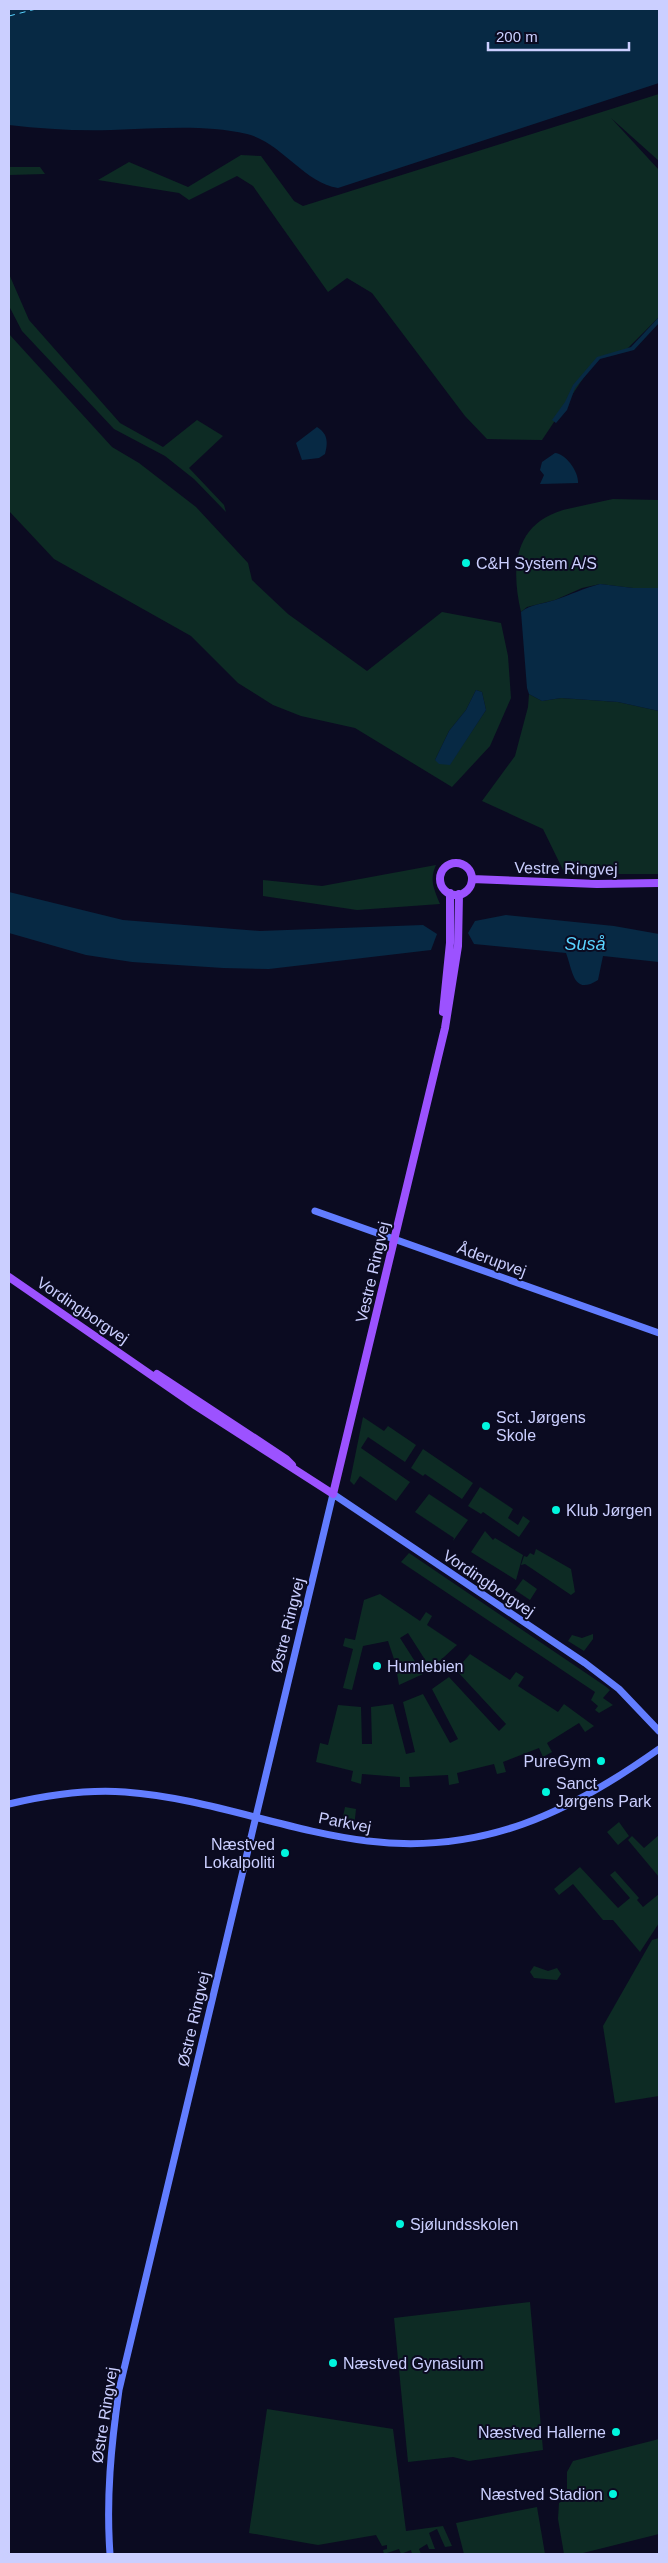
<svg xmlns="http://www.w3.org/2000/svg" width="668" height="2563" viewBox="0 0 668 2563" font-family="Arial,sans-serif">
<rect width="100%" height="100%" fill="#0b0b21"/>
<path fill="#0d2b24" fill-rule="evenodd" d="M 659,94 L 659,161 L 611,118 L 659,170 L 659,317 L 625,351 L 596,359 L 542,440 L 487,439 L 465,416 L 372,293 L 347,278 L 328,292 L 253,186 L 237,176 L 189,200 L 179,193 L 98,180 L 129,162 L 188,187 L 241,155 L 261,156 L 294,201 L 303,206 Z
M 9,167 L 40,167 L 45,174 L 9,175 Z
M 9,274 L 29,320 L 120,423 L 163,447 L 197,420 L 223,436 L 189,468 L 224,505 L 226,512 L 194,479 L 165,456 L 114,429 L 22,331 L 9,306 Z
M 9,334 L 112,447 L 139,463 L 196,507 L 248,563 L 252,580 L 288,614 L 367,671 L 442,612 L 501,623 L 508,656 L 511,698 L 490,746 L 452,787 L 355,728 L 301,716 L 273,705 L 238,683 L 191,636 L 54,559 L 9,511 ZM 476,690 L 482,692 L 486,710 L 450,764 L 435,760 L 449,731 L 466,710 Z
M 613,499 L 659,500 L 659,588 L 633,588 L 600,584 L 582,588 L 555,600 L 527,607 L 521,612 C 511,569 513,525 563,510 C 579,506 596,503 613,499 Z
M 529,694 L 542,701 L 561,698 L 618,702 L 659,711 L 659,874 L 565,874 L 543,829 L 482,801 L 515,756 L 528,707 Z
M 436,865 C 429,880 434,889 440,904 L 357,910 L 263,896 L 263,880 L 322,886 Z
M 363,1417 L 384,1431 L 388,1426 L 416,1445 L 405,1462 L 368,1437 L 361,1448 L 410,1482 L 396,1501 L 360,1476 L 354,1485 L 350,1481 Z
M 423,1449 L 473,1483 L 462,1499 L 425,1474 L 423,1476 L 411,1468 Z
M 480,1487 L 513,1509 L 508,1518 L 518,1525 L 523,1516 L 530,1521 L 519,1537 L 483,1512 L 481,1514 L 468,1506 Z
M 429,1494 L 468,1520 L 453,1541 L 454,1538 L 415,1512 Z
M 485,1531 L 493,1540 L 495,1538 L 523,1555 L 516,1580 L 471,1552 Z
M 536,1549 L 571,1569 L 575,1592 L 571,1595 L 525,1564 L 521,1565 L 524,1556 L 527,1557 L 530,1553 L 534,1555 Z
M 409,1553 L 605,1686 L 610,1690 L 603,1698 L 613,1705 L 599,1713 L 595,1710 L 598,1706 L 591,1700 L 595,1692 L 401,1562 Z
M 523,1579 L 537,1589 L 530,1600 L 515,1590 Z
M 380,1594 L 420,1621 L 426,1612 L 432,1616 L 427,1625 L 457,1645 L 431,1669 L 408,1633 L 400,1638 L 423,1674 L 399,1685 L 395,1662 L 388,1641 L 363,1646 L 352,1690 L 343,1688 L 353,1649 L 343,1646 L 345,1638 L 355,1640 L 364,1600 Z
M 593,1634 L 593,1639 L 584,1651 L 568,1641 L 572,1635 L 582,1638 Z
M 470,1654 L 510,1680 L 516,1672 L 524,1677 L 518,1686 L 558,1712 L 564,1704 L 594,1726 L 585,1732 L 579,1723 L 547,1743 L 552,1752 L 543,1757 L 539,1748 L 503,1762 L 506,1772 L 497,1774 L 494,1764 L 457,1773 L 459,1783 L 449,1785 L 448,1775 L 409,1777 L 410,1787 L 400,1787 L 400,1777 L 362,1774 L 361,1784 L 351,1781 L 353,1771 L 316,1762 L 320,1743 L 328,1745 L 338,1705 L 361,1707 L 362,1744 L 372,1744 L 371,1707 L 393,1704 L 406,1754 L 415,1752 L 403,1702 L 423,1694 L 450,1743 L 458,1739 L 432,1689 L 449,1677 L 499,1731 L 506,1724 L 456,1670 Z
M 345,1807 L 356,1809 L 354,1828 L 341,1826 Z
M 619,1822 L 629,1836 L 618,1845 L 607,1832 Z
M 659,1835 L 659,1877 L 628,1840 L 632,1836 L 644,1848 Z
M 580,1867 L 618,1908 L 630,1898 L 610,1875 L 615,1871 L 639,1898 L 637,1900 L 643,1907 L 659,1894 L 659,1923 L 640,1952 L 613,1920 L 603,1920 L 573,1884 L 559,1895 L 554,1889 Z
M 659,1938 L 659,2096 L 615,2103 L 603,2026 L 652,1940 Z
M 534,1966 L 548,1971 L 557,1968 L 561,1974 L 557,1980 L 534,1978 L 530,1972 Z
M 530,2302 L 543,2450 L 469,2461 L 453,2457 L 408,2462 L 394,2318 Z
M 267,2409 L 393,2429 L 406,2531 L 443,2526 L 452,2546 L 445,2547 L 437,2529 L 429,2533 L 435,2549 L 429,2549 L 427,2544 L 419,2549 L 421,2554 L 412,2554 L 411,2550 L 401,2554 L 399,2549 L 384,2554 L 383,2550 L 387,2549 L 387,2545 L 382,2546 L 376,2535 L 318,2545 L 249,2533 Z
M 659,2439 L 659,2534 L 579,2554 L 564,2554 L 558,2519 L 559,2503 L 567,2498 L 567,2472 L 573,2461 Z
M 537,2507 L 545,2554 L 464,2554 L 456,2523 Z"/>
<path fill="#072944" d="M 9,9 L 659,9 L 659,83 L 338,188 C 303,182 281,142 247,134 C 202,124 157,129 111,130 C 77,131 42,129 9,125 Z
M 659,317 L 659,323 L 634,350 L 600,359 L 575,388 L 567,410 L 556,423 L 552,420 L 565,402 L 573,385 L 597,357 L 631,347 Z
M 317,427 C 328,434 328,442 325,454 L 319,458 L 302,460 L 296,443 Z
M 555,453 C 566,454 579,472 578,483 L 540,484 L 544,475 L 540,470 L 542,462 Z
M 600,584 L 633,588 L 659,588 L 659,711 L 618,702 L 561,698 L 542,701 L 529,694 L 527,688 L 521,612 C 531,604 543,604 555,600 C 570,595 584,588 600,584 Z
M 476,690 L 482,692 L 486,710 L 450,765 L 439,764 L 435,760 L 449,731 L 466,710 Z
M 9,892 L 123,920 L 260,931 L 423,925 L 437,934 L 431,950 L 269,969 L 223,968 L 132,962 L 86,955 L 9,933 Z
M 506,915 L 614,926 L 659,934 L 659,962 L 603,956 L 598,980 C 573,996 573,971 566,953 L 474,944 L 468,933 L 475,921 Z"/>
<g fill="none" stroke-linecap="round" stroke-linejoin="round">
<path stroke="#59d3ff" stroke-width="1" stroke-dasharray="6 5" stroke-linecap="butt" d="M 9,16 L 36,9"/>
<path stroke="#627dff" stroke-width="7" d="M 315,1211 L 659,1333
M 9,1804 C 47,1795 85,1789 125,1792 C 208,1798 286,1831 368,1841 C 482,1855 569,1813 659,1749
M 110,2554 C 106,2499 111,2446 119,2390 L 333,1494 L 585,1663 L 619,1689 L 659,1731"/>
<path stroke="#9c52ff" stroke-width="8" d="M440 879a16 16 0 1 1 32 0a16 16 0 1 1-32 0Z
M 472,879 L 597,884 L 659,883
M 443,1012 L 450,943 L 450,893
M 9,1277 L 196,1406 L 333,1494 L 445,1028 L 458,946 L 459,894
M 157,1374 L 286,1459 L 292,1465"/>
</g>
<g fill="#00f6de" stroke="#0b0b21" stroke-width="2">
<circle cx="466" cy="563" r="5"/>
<circle cx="486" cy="1426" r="5"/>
<circle cx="556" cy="1510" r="5"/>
<circle cx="377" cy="1666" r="5"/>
<circle cx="601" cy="1761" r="5"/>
<circle cx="546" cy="1792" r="5"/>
<circle cx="285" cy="1853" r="5"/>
<circle cx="400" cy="2224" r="5"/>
<circle cx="333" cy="2363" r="5"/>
<circle cx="616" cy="2432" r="5"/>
<circle cx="613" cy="2494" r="5"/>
</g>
<g text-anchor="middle" stroke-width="4" stroke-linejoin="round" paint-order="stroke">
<g font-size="16" fill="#cbcfff" stroke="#0b0b21" text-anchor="start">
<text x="476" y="569">C&amp;H System A/S</text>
<text x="496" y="1423">Sct. Jørgens<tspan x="496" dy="18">Skole</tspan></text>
<text x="566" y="1516">Klub Jørgen</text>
<text x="387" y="1672">Humlebien</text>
<text x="591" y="1767" text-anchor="end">PureGym</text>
<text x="556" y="1789">Sanct<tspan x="556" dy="18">Jørgens Park</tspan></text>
<text x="275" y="1850" text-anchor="end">Næstved<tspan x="275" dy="18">Lokalpoliti</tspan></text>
<text x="410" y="2230">Sjølundsskolen</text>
<text x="343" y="2369">Næstved Gynasium</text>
<text x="606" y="2438" text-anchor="end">Næstved Hallerne</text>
<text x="603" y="2500" text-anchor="end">Næstved Stadion</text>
</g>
<g font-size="16" fill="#cbcfff" stroke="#0b0b21">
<text transform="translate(566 868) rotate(1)" y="6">Vestre Ringvej</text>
<text transform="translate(492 1259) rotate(20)" y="6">Åderupvej</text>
<text transform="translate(372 1272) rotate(-77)" y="6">Vestre Ringvej</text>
<text transform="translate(83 1310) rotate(34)" y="6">Vordingborgvej</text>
<text transform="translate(489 1583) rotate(34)" y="6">Vordingborgvej</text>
<text transform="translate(287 1625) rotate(-76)" y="6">Østre Ringvej</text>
<text transform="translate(345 1822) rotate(11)" y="6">Parkvej</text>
<text transform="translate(193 2019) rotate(-77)" y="6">Østre Ringvej</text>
<text transform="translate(104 2415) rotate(-81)" y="6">Østre Ringvej</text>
</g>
<g font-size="18" font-style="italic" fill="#59d3ff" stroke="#0b0b21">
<text x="585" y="950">Suså</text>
</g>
</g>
<rect width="668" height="2563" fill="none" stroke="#cbcfff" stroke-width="20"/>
<path d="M488 42v8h141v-8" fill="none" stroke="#cbcfff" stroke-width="2.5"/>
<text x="496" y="42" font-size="15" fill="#cbcfff" stroke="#0b0b21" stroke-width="4" paint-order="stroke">200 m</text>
</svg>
